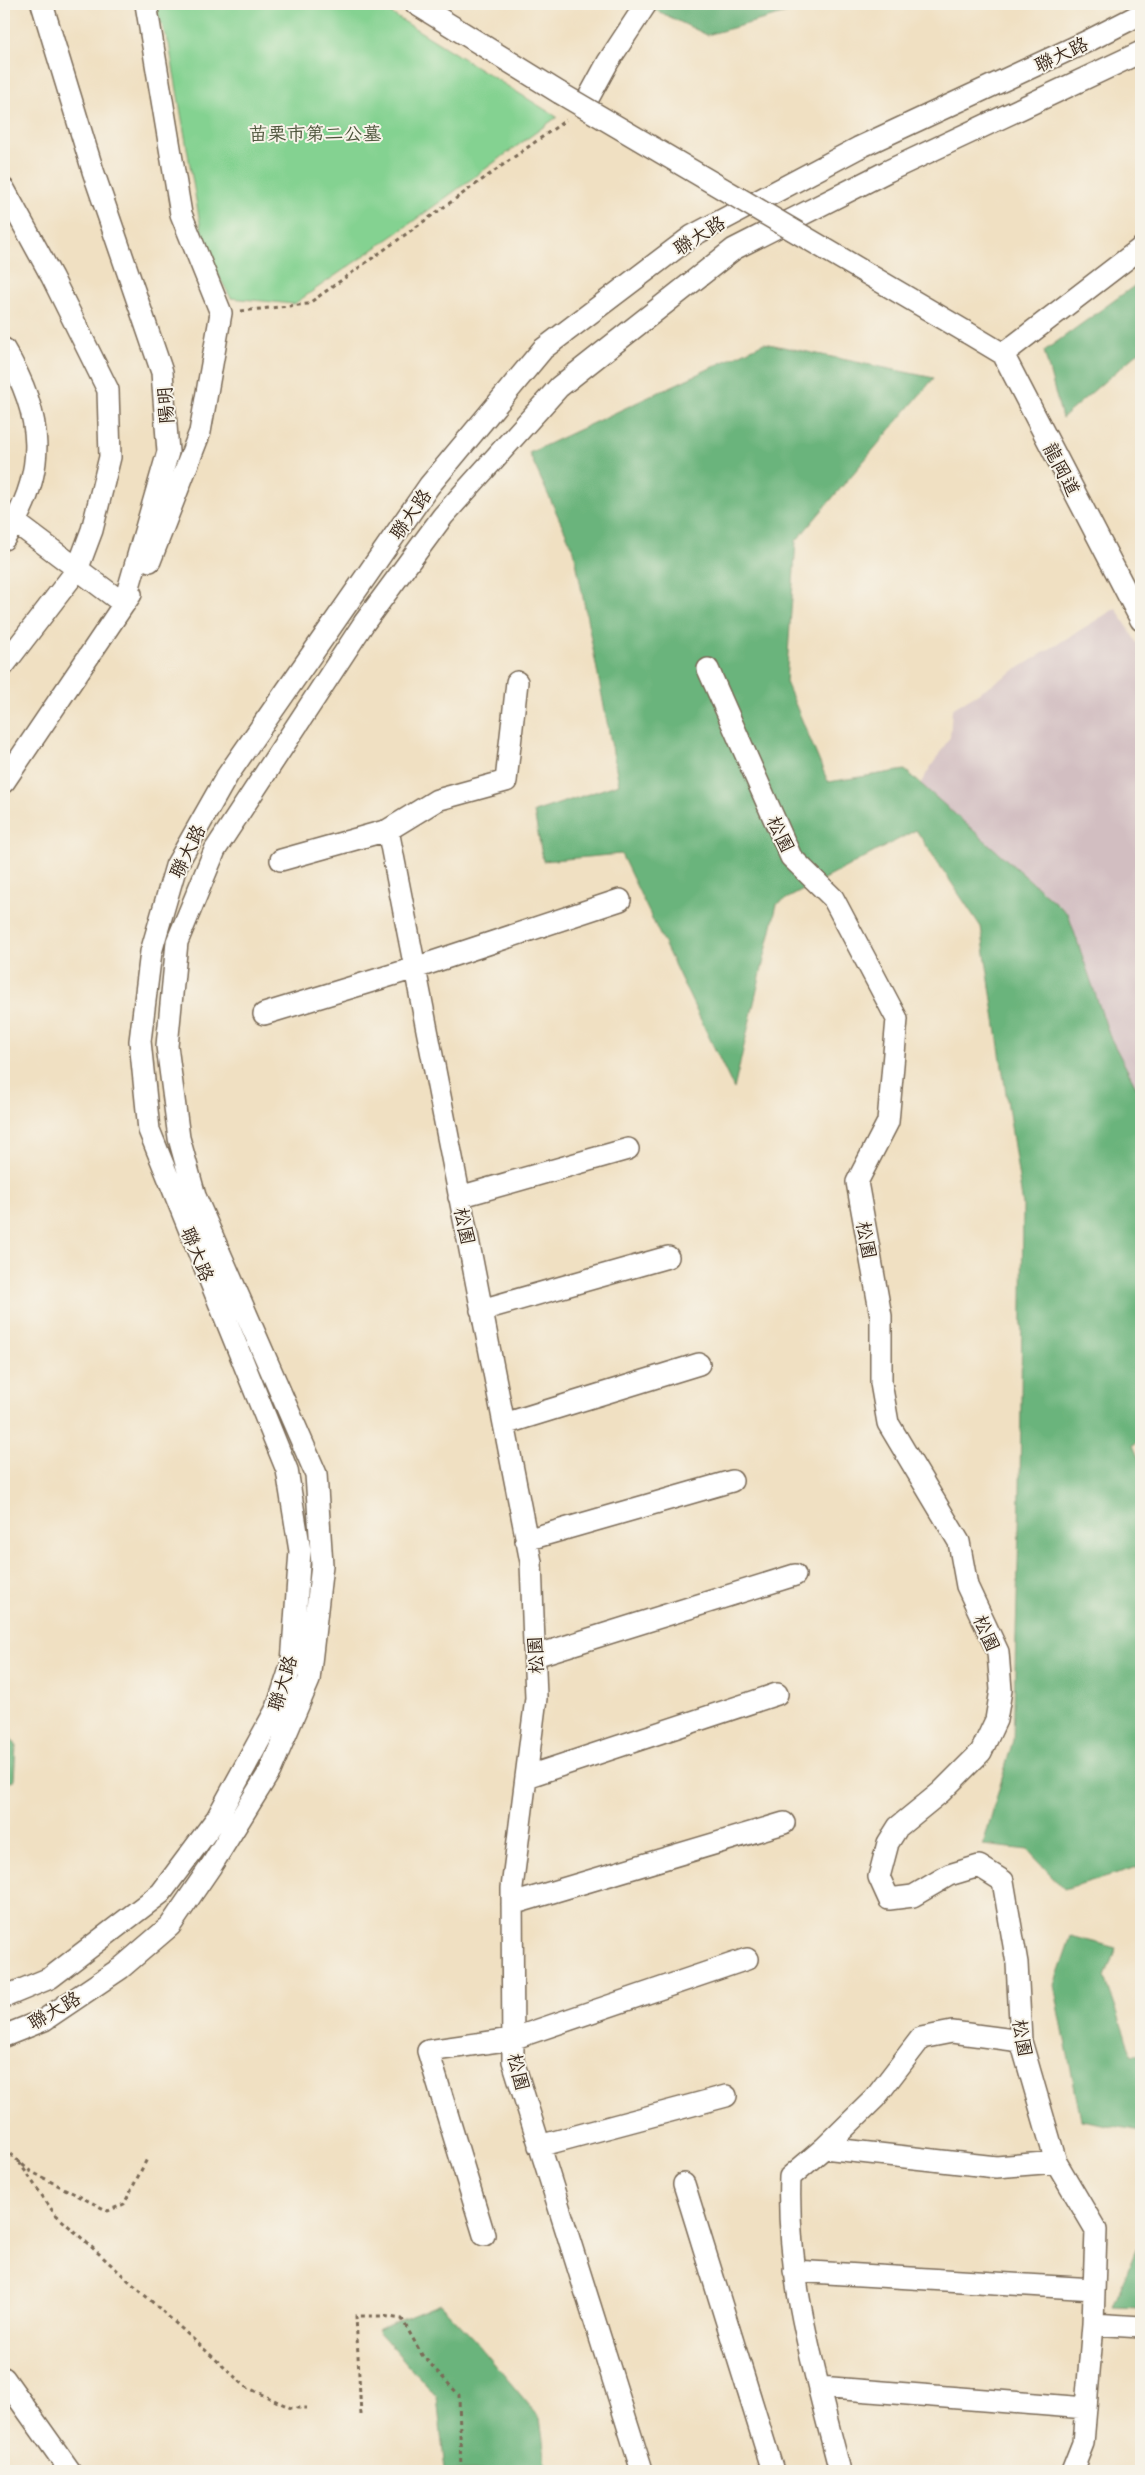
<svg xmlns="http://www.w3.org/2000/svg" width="1145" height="2475" viewBox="0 0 1145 2475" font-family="Mynerve,'LXGW WenKai TC',sans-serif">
<rect width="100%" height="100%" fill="#f7f3e8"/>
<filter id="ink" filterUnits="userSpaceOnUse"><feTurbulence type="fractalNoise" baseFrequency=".02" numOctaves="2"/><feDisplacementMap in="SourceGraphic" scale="10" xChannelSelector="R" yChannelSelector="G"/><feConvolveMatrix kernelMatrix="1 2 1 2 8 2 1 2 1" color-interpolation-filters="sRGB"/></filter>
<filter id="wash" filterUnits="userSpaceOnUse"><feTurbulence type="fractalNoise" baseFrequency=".0096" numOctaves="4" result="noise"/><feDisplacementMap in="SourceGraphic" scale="20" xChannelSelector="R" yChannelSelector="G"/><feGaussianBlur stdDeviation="1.12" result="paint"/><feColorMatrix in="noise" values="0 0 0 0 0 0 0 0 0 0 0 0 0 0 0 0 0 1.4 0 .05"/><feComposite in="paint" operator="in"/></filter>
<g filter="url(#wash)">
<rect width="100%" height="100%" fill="#f0e0c2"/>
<path fill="#d2bec1" d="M 1116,608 L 1141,650 L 1141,1096 L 1110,1037 L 1068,914 L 920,784 L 950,737 L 952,709 Z"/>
<path fill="#84d291" stroke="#607e58" d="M 154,4 L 376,4 L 557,117 L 397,233 L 294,304 L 231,298 L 205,252 L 169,44 Z"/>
<path fill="#6bb47b" stroke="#536f4c" d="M 643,4 L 819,4 L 707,35 Z
M 1141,281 L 1141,350 L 1062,418 L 1044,351 Z
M 764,343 L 934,378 L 796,541 L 786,682 L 828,782 L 905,770 L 1068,914 L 1110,1037 L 1141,1096 L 1141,1440 L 1133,1445 L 1141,1464 L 1141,1866 L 1064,1889 L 1028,1850 L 983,1845 L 1013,1740 L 1020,1492 L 1023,1206 L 981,927 L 916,830 L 777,904 L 734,1089 L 621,854 L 543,861 L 534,812 L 619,784 L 574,551 L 529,453 Z
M 4,1729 L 16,1745 L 14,1780 L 4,1783 Z
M 1071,1936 L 1116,1948 L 1105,1977 L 1132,2056 L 1141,2052 L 1141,2131 L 1081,2120 L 1054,1985 Z
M 1141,2237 L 1141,2308 L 1113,2307 Z
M 440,2304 L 472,2337 L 540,2418 L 547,2471 L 445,2471 L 437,2397 L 377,2330 Z"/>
</g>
<g filter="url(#ink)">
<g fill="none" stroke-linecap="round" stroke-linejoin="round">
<g stroke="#7a6a57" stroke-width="24">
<path id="minor" d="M 146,4 L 181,214 L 221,313 L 200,432 L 150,561
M 416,4 L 560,93
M 584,106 L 608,62 L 646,4
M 4,189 L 52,277 L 108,390 L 110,457 L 92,530 L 77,570 L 4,665
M 968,333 L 1003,354 L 1141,620
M 4,349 C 44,415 49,473 4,539
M 1003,354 L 1141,248
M 15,522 L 124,604 L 131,594
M 708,669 L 791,857 L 833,898 L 897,1019 L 888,1122 L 857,1182 L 881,1316 L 881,1383 L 888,1423 L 959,1542 L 967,1586 L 998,1652 L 1001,1690 L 996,1720 L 981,1752 L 941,1792 L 898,1827 L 888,1843 L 879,1877 L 889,1899 L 913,1896 L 949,1875 L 979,1866 L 1003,1881 L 1017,1963 L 1021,2041 L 1056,2162 L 1096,2230 L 1093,2324 L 1083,2443 L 1072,2471
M 4,782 L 124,604 L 168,452 L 162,372 L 93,171 L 42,4
M 388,830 L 531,1562 L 536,1698 L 512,1888 L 513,2061 L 642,2471
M 281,860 L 388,830 L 437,800 L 506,781 L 517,682
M 264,1014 L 415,968 L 620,900
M 459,1197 L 628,1149
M 481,1310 L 668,1257
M 504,1424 L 699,1364
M 526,1540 L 732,1481
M 535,1656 L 795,1575
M 526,1777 L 777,1694
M 512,1904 L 784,1823
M 4,1997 L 50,1978 L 161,1893 L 217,1818 L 277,1708 L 292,1663 L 300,1551 L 287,1470 L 149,1130 L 140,1041 L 151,952 L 176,866 L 227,776 L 429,486 L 543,349 L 692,236 L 858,148 L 1088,41 L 1141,14
M 4,2036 L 44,2020 L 121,1968 L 170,1926 L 211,1866 L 270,1771 L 309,1680 L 322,1565 L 316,1474 L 195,1196 L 179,1138 L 167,1046 L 177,942 L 215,850 L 364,623 L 443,516 L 559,387 L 734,249 L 888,171 L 1141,52
M 539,2146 L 726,2096
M 824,2148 L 996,2167 L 1056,2162
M 684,2184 L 773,2471
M 484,2235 L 428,2051 L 512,2039 L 747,1959
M 794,2271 L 1094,2289
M 1093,2324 L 1141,2327
M 4,2378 L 70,2471
M 819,2387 L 1086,2408
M 840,2471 C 815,2373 786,2279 790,2177 L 824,2148 L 875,2098 L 921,2038 L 952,2032 L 1021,2041"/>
</g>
<path stroke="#7a6a57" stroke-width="3" stroke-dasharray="4 4" stroke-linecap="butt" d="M 241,311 L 308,304 L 566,120
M 4,2113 L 7,2117 L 4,2119
M 4,2149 L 30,2171 L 108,2211 L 124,2204 L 148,2157
M 19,2162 L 54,2213 L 246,2387 L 291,2408 L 307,2408
M 361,2415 L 356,2316 L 383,2316 L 402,2319 L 422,2355 L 459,2395 L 461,2471"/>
<use href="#minor" stroke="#fff" stroke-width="21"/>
<g stroke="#7a6a57" stroke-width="24" stroke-linecap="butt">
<path id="minor-bridge" d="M 560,93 L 968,333"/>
</g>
<use href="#minor-bridge" stroke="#fff" stroke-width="21"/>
</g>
</g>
<g text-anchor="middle" stroke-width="4" stroke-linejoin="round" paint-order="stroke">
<g font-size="19" fill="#3b2a1e" stroke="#f7f3e8">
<text transform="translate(1061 54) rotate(-25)" y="7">聯大路</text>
<text transform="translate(699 235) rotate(-32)" y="7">聯大路</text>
<text transform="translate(165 405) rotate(-94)" y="7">陽明</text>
<text transform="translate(1062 469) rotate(62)" y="7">龍岡道</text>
<text transform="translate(410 514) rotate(-55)" y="7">聯大路</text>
<text transform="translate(781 834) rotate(65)" y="7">松園</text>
<text transform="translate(187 851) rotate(-64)" y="7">聯大路</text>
<text transform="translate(465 1226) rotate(79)" y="7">松園</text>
<text transform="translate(867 1240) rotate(80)" y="7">松園</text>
<text transform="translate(198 1254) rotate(68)" y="7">聯大路</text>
<text transform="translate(987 1633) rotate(67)" y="7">松園</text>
<text transform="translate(535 1655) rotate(-92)" y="7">松園</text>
<text transform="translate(282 1683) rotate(-73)" y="7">聯大路</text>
<text transform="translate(54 2010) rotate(-30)" y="7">聯大路</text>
<text transform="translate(1023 2038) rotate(81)" y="7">松園</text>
<text transform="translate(519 2072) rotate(77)" y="7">松園</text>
</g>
<g font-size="19" fill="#4d543b" stroke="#f7f3e8">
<text x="315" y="140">苗栗市第二公墓</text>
</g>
</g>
<rect width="1145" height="2475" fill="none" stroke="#f7f3e8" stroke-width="20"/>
</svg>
